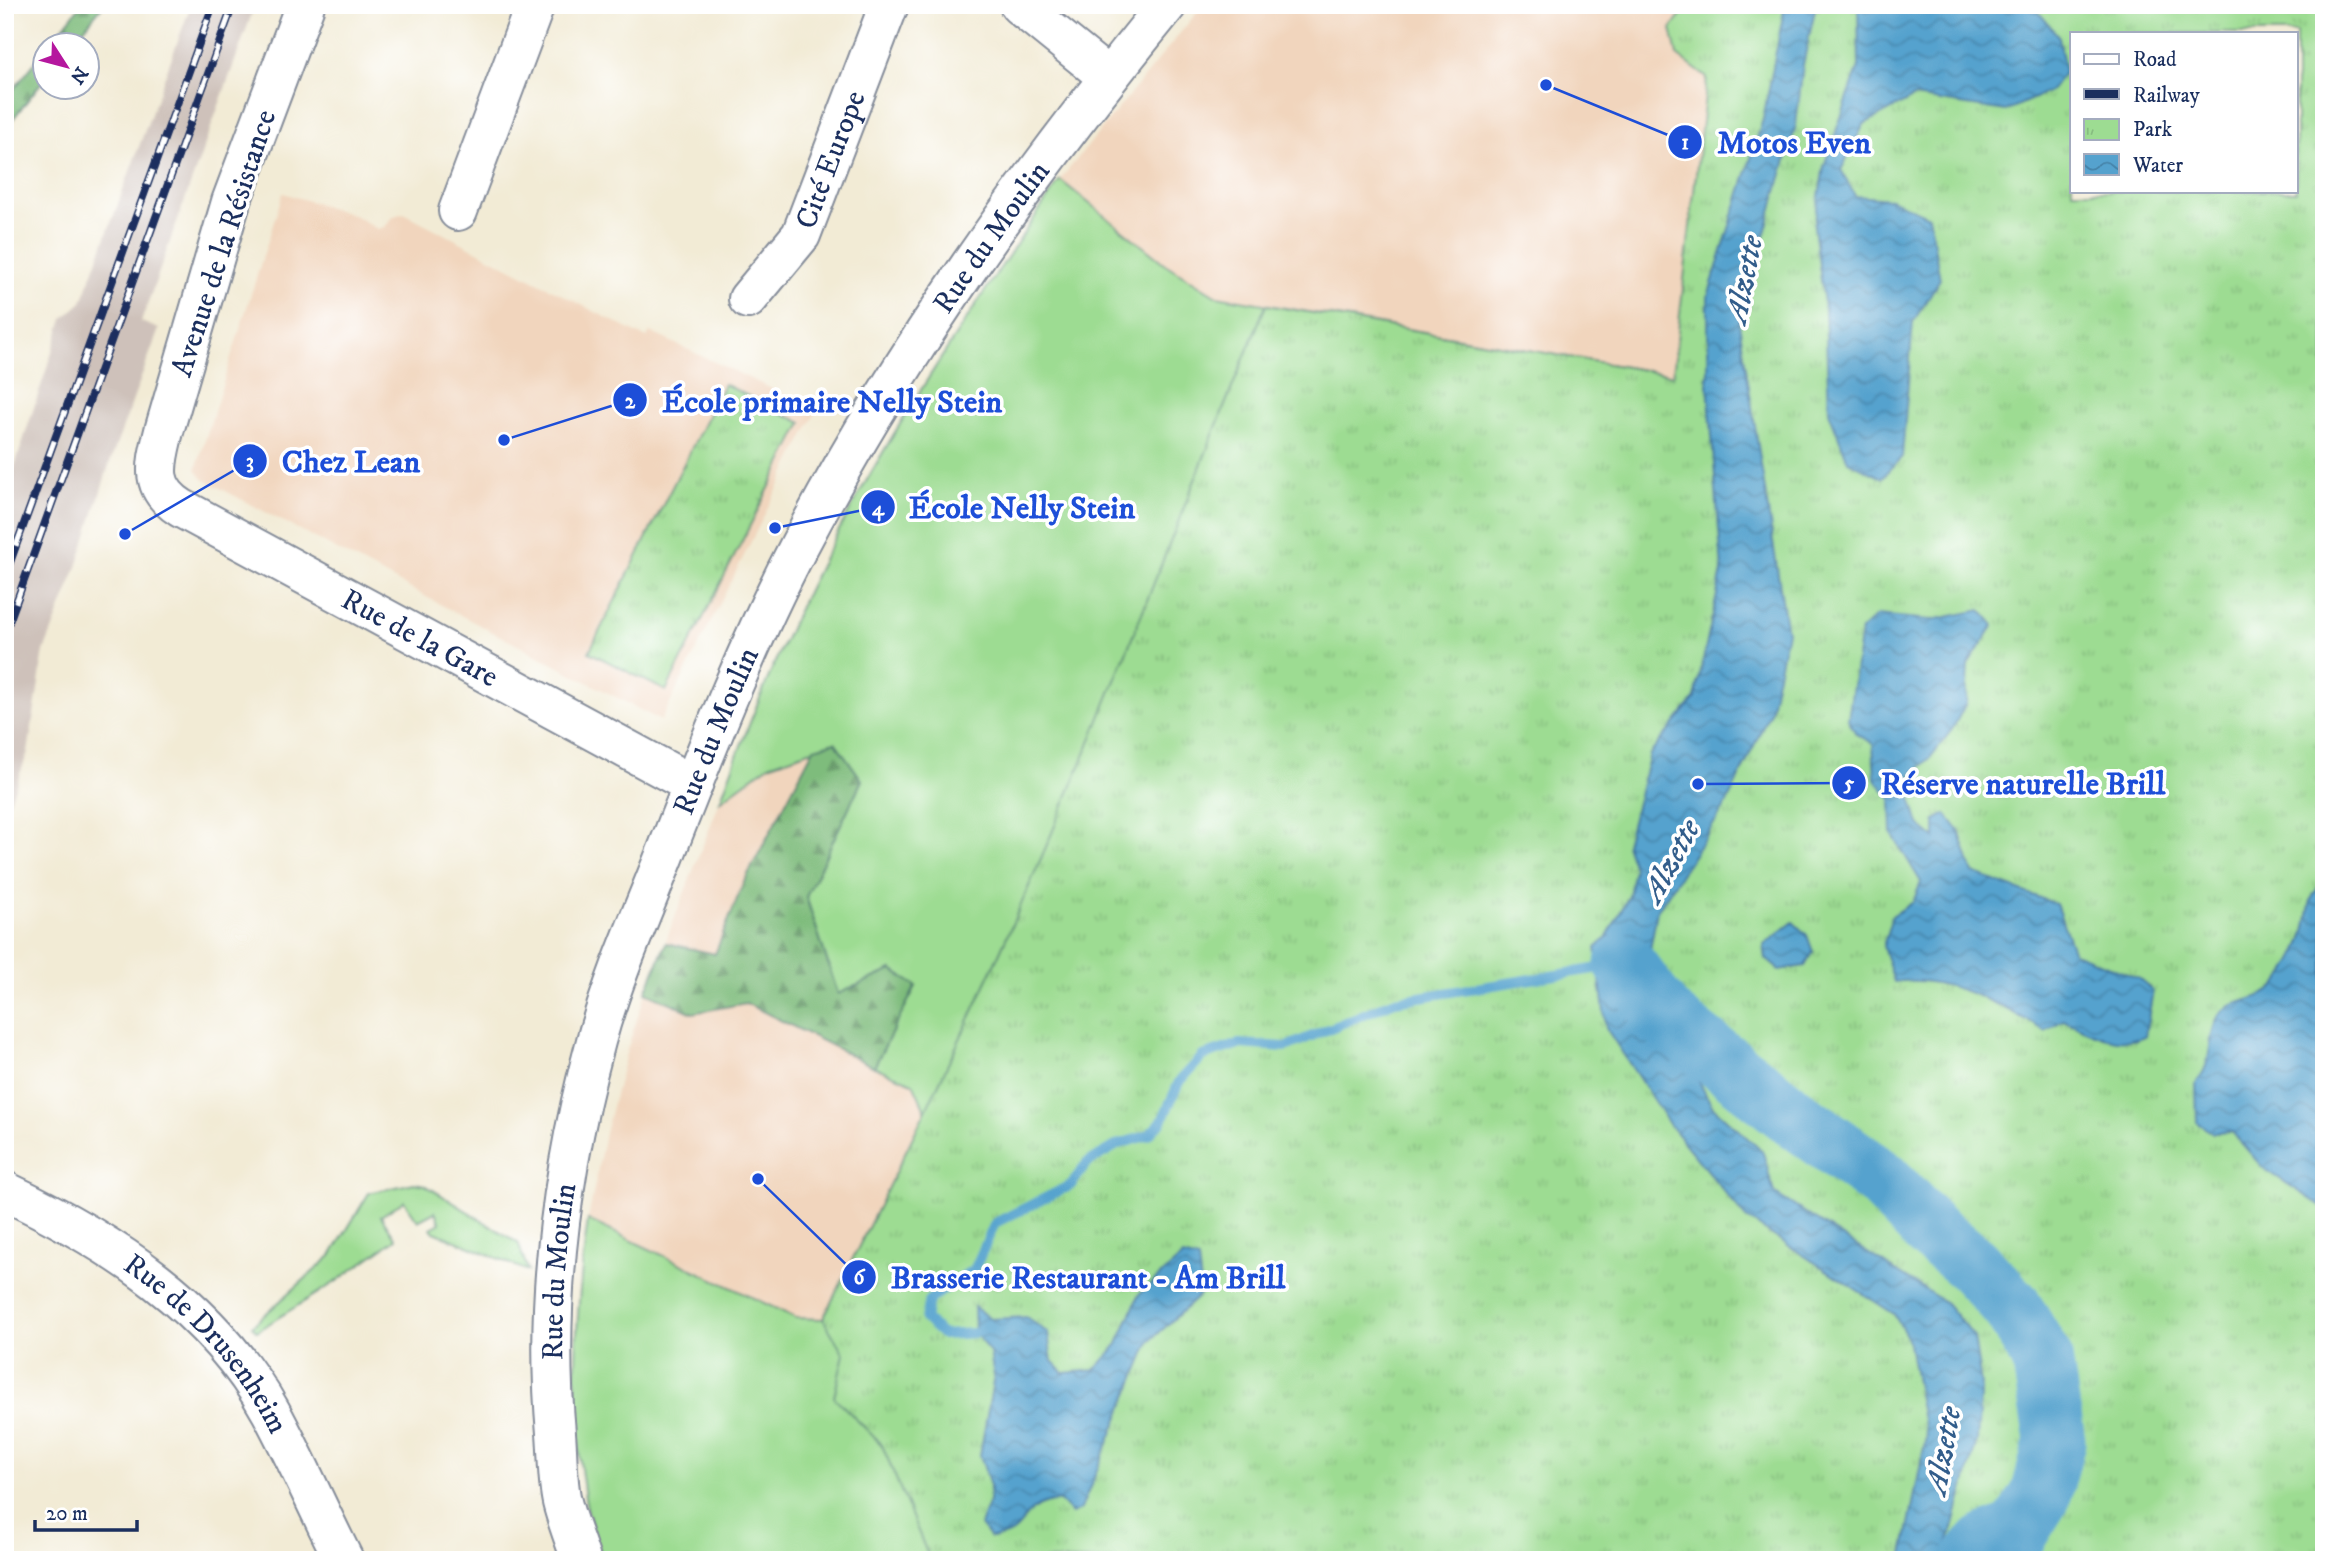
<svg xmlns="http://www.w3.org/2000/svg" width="2329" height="1565" viewBox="0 0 2329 1565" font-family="'IM FELL DW Pica',serif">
<defs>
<pattern id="forest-firs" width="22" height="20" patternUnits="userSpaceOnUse" patternTransform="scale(1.75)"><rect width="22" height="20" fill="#7ebc7c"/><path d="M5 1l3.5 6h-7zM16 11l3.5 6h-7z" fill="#669969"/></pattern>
<pattern id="park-tufts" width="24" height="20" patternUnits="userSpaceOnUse" patternTransform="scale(1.75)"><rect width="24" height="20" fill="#9ddc92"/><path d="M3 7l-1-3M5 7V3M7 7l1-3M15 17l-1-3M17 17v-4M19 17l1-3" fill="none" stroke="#87bd80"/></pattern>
<pattern id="water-waves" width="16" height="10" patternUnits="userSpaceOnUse" patternTransform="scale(1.75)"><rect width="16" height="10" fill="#55a2ce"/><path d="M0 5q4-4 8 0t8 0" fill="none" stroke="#4684aa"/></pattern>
</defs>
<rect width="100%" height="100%" fill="#fff"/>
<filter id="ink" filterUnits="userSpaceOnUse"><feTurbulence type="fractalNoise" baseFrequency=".0143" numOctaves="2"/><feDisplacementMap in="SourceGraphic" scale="14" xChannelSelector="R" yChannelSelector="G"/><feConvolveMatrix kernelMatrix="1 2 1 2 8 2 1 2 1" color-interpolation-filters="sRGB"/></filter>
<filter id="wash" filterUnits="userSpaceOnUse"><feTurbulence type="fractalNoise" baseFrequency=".00686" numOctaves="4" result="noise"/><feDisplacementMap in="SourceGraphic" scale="28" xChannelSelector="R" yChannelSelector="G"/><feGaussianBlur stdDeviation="1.57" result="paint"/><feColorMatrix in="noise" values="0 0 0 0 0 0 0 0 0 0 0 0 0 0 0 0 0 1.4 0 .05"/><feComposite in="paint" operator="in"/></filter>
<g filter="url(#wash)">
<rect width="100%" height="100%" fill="#f2ebd5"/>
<path fill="#f1d5bd" d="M 1203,5 L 1688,5 L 1671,29 L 1707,78 L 1673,375 L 1217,296 L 1165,264 L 1060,180 Z
M 283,193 L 356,216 L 377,229 L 385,227 L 394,216 L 404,213 L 638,334 L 647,338 L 650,332 L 817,410 L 661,721 L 203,479 L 196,469 Z
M 835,742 L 913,1083 L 926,1112 L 823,1319 L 796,1318 L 588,1220 L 605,1133 L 627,1050 L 646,992 L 720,801 L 769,765 Z"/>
<path fill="#cec1ba" d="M 191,5 L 255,5 L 141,322 L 159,329 L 109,465 L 76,570 L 44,651 L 28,752 L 5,814 L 5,496 L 63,319 L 82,302 Z"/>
<path fill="#9ddc92" stroke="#5c8678" stroke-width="2" d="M 1060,180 L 1165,264 L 1217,296 L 1673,375 L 1060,1560 L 603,1560 C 597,1540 588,1519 585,1498 C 570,1405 575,1312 588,1220 L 796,1318 L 823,1319 L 926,1112 L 913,1083 L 874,1067 L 916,986 L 892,970 L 838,994 L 806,896 L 862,780 L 835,742 L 769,765 L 720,801 C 750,719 782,640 822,562 C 891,429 975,304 1060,180 Z
M 414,1183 L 425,1185 L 518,1243 L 528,1271 L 434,1232 L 431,1228 L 440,1223 L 435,1212 L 418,1221 L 404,1201 L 381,1216 L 396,1239 L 334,1283 L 257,1331 L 252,1326 L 331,1256 L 369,1193 Z"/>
<path fill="url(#forest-firs)" stroke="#4c766d" stroke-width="2" d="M 81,5 L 103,5 L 71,45 L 49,45 Z
M 45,50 L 45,78 L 5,129 L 5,100 Z
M 835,742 L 862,780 L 806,897 L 838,994 L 892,970 L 916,986 L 874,1067 L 746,1003 L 693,1013 L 646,992 L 666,943 L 715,954 L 743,884 L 814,748 Z"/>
<path fill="url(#park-tufts)" stroke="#5c8678" stroke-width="2" fill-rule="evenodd" d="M 1688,5 L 2324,5 L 2324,1560 L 930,1560 L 882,1445 L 834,1397 L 844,1354 L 823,1319 C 891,1181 961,1043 1022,902 C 1109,705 1183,504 1266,305 L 1673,375 L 1707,78 L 1677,55 L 1671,29 ZM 2072,33 L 2296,33 L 2296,191 L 2072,191 Z
M 724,384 L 802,423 L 666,691 L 589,652 Z"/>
<path fill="url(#water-waves)" stroke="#386896" stroke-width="2" d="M 1785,5 L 1816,5 L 1803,65 L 1796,125 L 1739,323 L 1787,632 L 1770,712 L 1726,805 L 1657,911 L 1647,966 L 1665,1017 L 1712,1106 L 1763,1152 L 1774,1193 L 1946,1303 L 1974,1337 L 1981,1384 L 1977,1440 L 1952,1532 L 1941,1560 L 1902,1560 L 1926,1437 L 1908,1339 L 1894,1314 L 1746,1218 L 1671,1127 L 1606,1028 L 1596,948 L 1606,939 L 1629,896 L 1634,868 L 1626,844 L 1650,754 L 1695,698 L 1722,571 L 1708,384 L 1708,296 L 1763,119 Z
M 1858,5 L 2033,5 L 2059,37 L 2065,72 L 2050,91 L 2006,111 L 1914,97 L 1864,124 L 1841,170 L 1855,196 L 1891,199 L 1929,216 L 1940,279 L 1913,322 L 1902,457 L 1882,478 L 1848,461 L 1829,412 L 1825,311 L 1814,227 L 1824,166 L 1859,66 Z
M 1981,610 L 1994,625 L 1968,665 L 1966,703 L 1953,728 L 1930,758 L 1911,775 L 1907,784 L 1919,825 L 1935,838 L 1935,820 L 1946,814 L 1959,831 L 1973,873 L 2056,904 L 2074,953 L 2138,978 L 2153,991 L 2145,1036 C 2116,1049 2089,1031 2063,1020 L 2045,1031 C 2002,1005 1945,974 1894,982 L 1883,946 L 1892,916 L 1913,902 L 1921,882 L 1892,834 L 1891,799 L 1875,779 L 1873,743 L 1856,734 L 1848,719 L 1861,630 L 1877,615 L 1931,620 Z
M 2324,881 L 2324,1208 L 2262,1167 L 2232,1132 L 2213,1133 L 2197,1123 L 2196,1083 C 2215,1061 2206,1038 2218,1017 C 2229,999 2259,1002 2275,987 C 2285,977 2297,954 2302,941 C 2312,917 2303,901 2324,881 Z
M 1793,922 L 1807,935 L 1813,952 L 1805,966 L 1779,970 L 1766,959 L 1764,945 Z
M 1183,1256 L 1198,1260 L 1202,1293 L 1150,1341 L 1081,1509 L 1072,1514 L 1060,1501 C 1013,1505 1033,1537 990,1538 L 980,1525 L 989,1501 L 990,1486 L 980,1455 L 994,1376 L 990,1353 L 975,1333 L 974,1307 L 991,1319 L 1026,1317 L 1048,1333 L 1052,1361 L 1064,1373 L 1095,1370 L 1118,1344 L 1139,1294 Z"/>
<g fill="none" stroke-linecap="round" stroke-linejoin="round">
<path stroke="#55a2ce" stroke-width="10" d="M 975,1333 L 943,1335 L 925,1319 L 929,1300 L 975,1268 L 995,1223 L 1071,1185 L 1087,1163 L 1119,1144 L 1149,1135 L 1162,1121 L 1179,1082 L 1203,1056 L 1239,1044 L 1286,1047 L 1395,1001 L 1612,966"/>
<path stroke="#55a2ce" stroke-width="61" d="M 1625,964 L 1665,1017 L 1790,1114 L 1881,1179 L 1930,1230 L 1973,1265 L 2011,1306 L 2042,1358 L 2055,1441 L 2041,1495 L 2018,1532 L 1985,1545 L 1972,1560"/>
</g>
</g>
<g filter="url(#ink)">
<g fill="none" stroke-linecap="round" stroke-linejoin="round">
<g stroke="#868d9a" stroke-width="42">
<g id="minor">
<path id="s1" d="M 305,5 L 231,202 L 164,431 C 156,464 148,487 181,508 L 693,785"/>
<path d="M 1019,5 L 1108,77"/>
<path d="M 458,211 L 535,5"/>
<path id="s2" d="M 748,299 L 801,235 L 889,5"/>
<path id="s3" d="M 5,1191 C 111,1241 213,1307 271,1412 C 297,1460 319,1511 344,1560"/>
</g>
</g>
<g stroke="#868d9a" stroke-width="42">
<g id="major">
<path id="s4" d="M 581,1560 C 575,1541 567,1522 562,1502 C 557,1480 558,1456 556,1433 C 544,1301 561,1170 596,1041 C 613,978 641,916 665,855 C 706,751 747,645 799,546 C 901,352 1028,175 1167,5"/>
</g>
</g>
<use href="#minor" stroke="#fff" stroke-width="38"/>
<use href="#major" stroke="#fff" stroke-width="38"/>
<g stroke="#1b2f5e" stroke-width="8">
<path id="rail" d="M 5,576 L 213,5
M 5,633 L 233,5"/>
</g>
<use href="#rail" stroke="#fff" stroke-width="5" stroke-dasharray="16" stroke-linecap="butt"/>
</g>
</g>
<g text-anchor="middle" stroke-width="7" stroke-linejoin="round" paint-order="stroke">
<g font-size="30" fill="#1b2f5e" stroke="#fff">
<text dy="10" stroke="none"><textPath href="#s2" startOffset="164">Cité Europe</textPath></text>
<text dy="10" stroke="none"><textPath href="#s4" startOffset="1426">Rue du Moulin</textPath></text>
<text transform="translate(223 243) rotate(-72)" y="10">Avenue de la Résistance</text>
<text dy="10" stroke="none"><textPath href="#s1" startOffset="808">Rue de la Gare</textPath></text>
<text dy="10" stroke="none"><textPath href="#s4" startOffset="859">Rue du Moulin</textPath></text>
<text dy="10" stroke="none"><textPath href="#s4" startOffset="292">Rue du Moulin</textPath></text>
<text dy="10" stroke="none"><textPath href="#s3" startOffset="257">Rue de Drusenheim</textPath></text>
</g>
<g font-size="32" font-style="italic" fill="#325d8b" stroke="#fff">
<text transform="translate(1743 279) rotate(-79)" y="11">Alzette</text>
<text transform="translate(1670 860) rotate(-62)" y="11">Alzette</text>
<text transform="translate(1942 1450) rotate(-80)" y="11">Alzette</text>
</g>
</g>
<path fill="none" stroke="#1d4ed8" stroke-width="2.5" d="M1546 85L1685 142M504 440L630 400M125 534L250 461M775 528L878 507M1698 784L1849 783M758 1179L859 1277"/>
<g fill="#1d4ed8" stroke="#fff" stroke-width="2.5">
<circle cx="1546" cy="85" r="7"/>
<circle cx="504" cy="440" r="7"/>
<circle cx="125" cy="534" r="7"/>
<circle cx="775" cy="528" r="7"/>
<circle cx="1698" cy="784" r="7"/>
<circle cx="758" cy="1179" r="7"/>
<circle cx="1685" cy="142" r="18"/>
<circle cx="630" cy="400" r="18"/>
<circle cx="250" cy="461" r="18"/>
<circle cx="878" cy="507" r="18"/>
<circle cx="1849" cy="783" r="18"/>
<circle cx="859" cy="1277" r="18"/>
</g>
<g font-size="21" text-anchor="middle" font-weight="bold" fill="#fff">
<text x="1685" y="149">1</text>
<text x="630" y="408">2</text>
<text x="250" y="468">3</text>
<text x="878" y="515">4</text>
<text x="1849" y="790">5</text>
<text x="859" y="1284">6</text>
</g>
<g font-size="32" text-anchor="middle" font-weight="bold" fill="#1d4ed8" stroke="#fff" stroke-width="7" stroke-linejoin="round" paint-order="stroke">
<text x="1794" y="153">Motos Even</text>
<text x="832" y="412">École primaire Nelly Stein</text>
<text x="351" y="472">Chez Lean</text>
<text x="1022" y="518">École Nelly Stein</text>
<text x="2023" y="794">Réserve naturelle Brill</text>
<text x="1088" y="1288">Brasserie Restaurant - Am Brill</text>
</g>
<rect width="2329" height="1565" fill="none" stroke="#fff" stroke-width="28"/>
<rect x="2070" y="32" width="228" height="161" fill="#ffffff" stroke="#a4acbf" stroke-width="2"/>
<rect x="2084" y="54" width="35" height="10" fill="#ffffff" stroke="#a4acbf" stroke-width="2"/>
<text x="2133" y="66" font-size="21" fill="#1b2f5e">Road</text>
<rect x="2084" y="89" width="35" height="10" fill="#1b2f5e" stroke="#a4acbf" stroke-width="2"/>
<text x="2133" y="102" font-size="21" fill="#1b2f5e">Railway</text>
<rect x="2084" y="119" width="35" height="21" fill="url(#park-tufts)" stroke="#a4acbf" stroke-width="2"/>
<text x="2133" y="136" font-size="21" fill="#1b2f5e">Park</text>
<rect x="2084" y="154" width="35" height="21" fill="url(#water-waves)" stroke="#a4acbf" stroke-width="2"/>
<text x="2133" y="172" font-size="21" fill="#1b2f5e">Water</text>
<g transform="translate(66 66) rotate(126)"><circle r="33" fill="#ffffff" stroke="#a4acbf" stroke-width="2"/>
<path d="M0-5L12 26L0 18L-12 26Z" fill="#b5179e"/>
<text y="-10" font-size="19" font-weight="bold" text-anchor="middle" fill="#1b2f5e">N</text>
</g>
<path d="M35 1520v10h102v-10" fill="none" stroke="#1b2f5e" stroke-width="3.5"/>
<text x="46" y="1520" font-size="21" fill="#1b2f5e" stroke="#ffffff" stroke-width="5" paint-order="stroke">20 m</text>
</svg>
